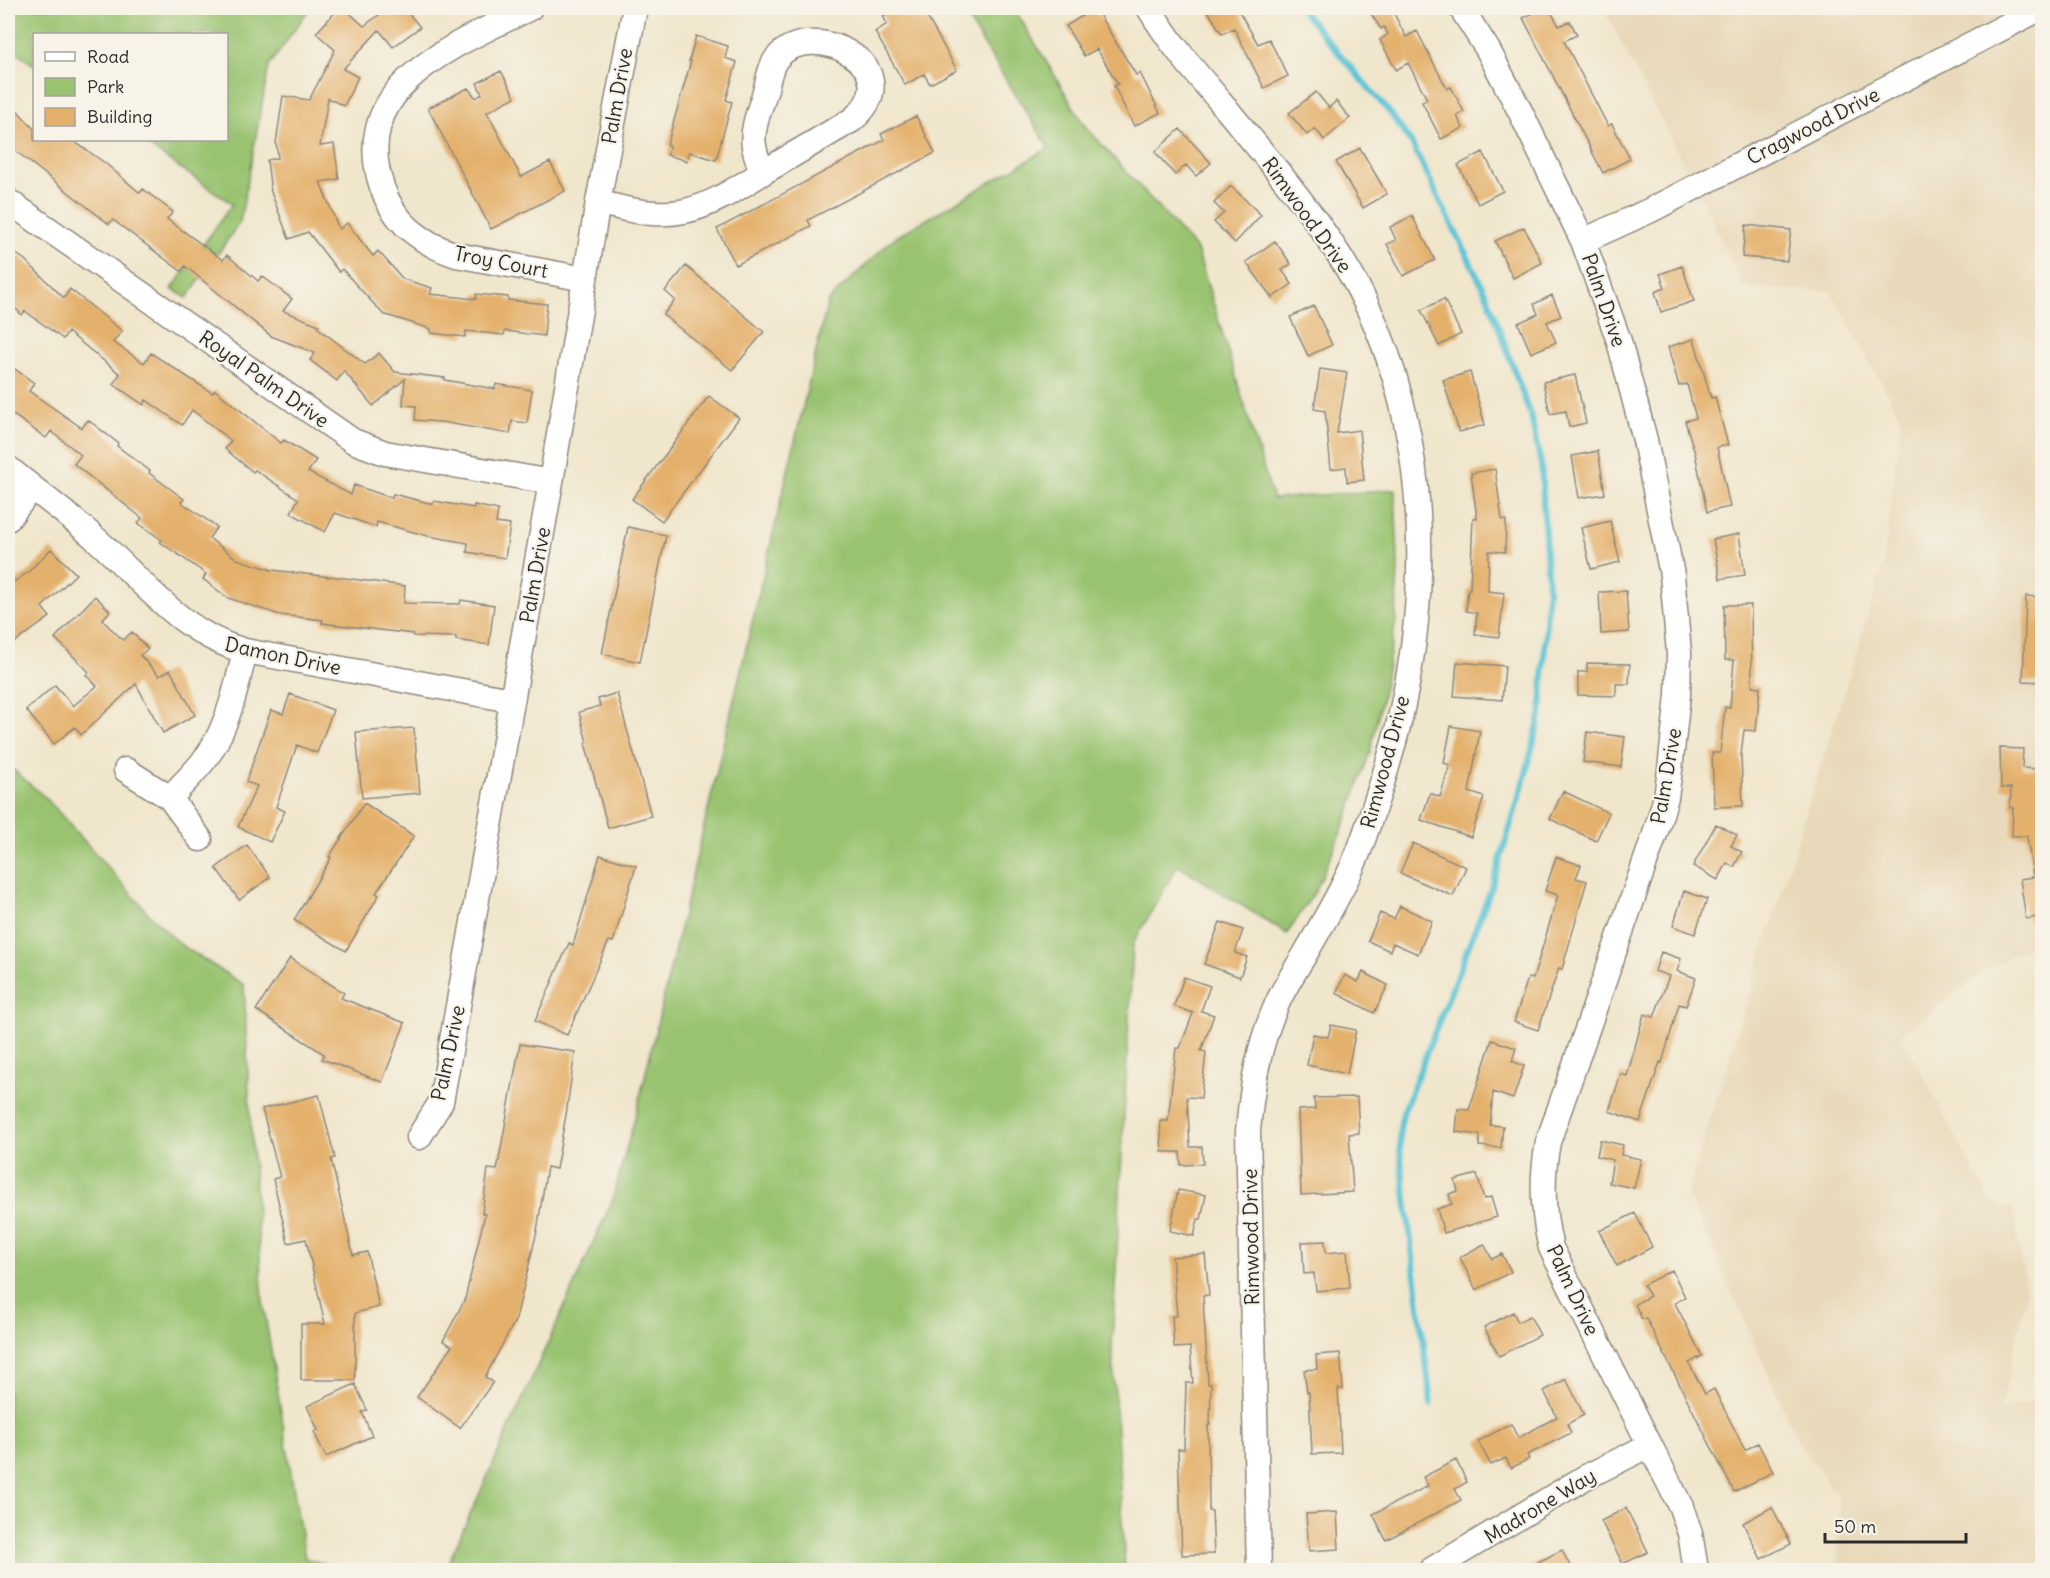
<svg xmlns="http://www.w3.org/2000/svg" width="2050" height="1578" viewBox="0 0 2050 1578" font-family="Delius,sans-serif">
<rect width="100%" height="100%" fill="#f7f3e8"/>
<filter id="ink" filterUnits="userSpaceOnUse"><feTurbulence type="fractalNoise" baseFrequency=".0167" numOctaves="2"/><feDisplacementMap in="SourceGraphic" scale="12" xChannelSelector="R" yChannelSelector="G"/><feConvolveMatrix kernelMatrix="1 2 1 2 8 2 1 2 1" color-interpolation-filters="sRGB"/></filter>
<filter id="wash" filterUnits="userSpaceOnUse"><feTurbulence type="fractalNoise" baseFrequency=".008" numOctaves="4" result="noise"/><feDisplacementMap in="SourceGraphic" scale="24" xChannelSelector="R" yChannelSelector="G"/><feGaussianBlur stdDeviation="1.35" result="paint"/><feColorMatrix in="noise" values="0 0 0 0 0 0 0 0 0 0 0 0 0 0 0 0 0 1.4 0 .05"/><feComposite in="paint" operator="in"/></filter>
<g filter="url(#wash)">
<rect width="100%" height="100%" fill="#f0e6cc"/>
<path fill="#e8d9ba" d="M 1603,8 L 2042,8 L 2042,938 L 1986,970 L 1901,1034 L 1991,1203 L 2013,1209 L 2027,1293 L 2000,1410 L 2042,1398 L 2042,1570 L 1838,1570 L 1839,1498 L 1800,1445 L 1687,1193 L 1884,564 L 1901,419 L 1831,291 L 1743,288 L 1704,203 Z"/>
<path fill="#99c370" stroke="#62774e" stroke-width="1.5" d="M 8,8 L 310,8 L 269,66 L 240,222 L 187,298 L 172,289 L 232,204 L 140,140 L 226,140 L 226,34 L 34,34 L 34,65 L 8,46 Z
M 961,8 L 1014,8 L 1085,126 L 1197,250 L 1273,499 L 1395,489 L 1398,564 L 1396,620 L 1385,682 L 1371,749 L 1347,818 L 1316,890 L 1287,934 L 1178,865 L 1133,944 L 1112,1345 L 1125,1570 L 445,1570 L 612,1201 L 637,1110 L 828,301 L 894,238 L 1049,148 Z
M 8,765 L 47,799 L 150,915 L 181,945 L 244,985 L 250,1114 L 263,1302 L 305,1558 L 345,1570 L 8,1570 Z"/>
<g fill="none" stroke-linecap="round" stroke-linejoin="round">
<path stroke="#5ac4d5" stroke-width="6" d="M 1300,8 L 1390,113 L 1412,144 L 1488,298 L 1531,417 L 1541,464 L 1548,588 L 1541,712 L 1525,777 L 1493,884 L 1403,1113 L 1400,1128 L 1400,1151 L 1431,1404"/>
</g>
<g id="blocks">
<path fill="#e4b16c" d="M 339,8 L 344,8 L 364,26 L 388,8 L 404,8 L 420,27 L 393,47 L 379,30 L 343,69 L 358,77 L 344,106 L 328,98 L 320,146 L 334,144 L 339,179 L 320,182 L 339,229 L 347,223 L 373,256 L 378,251 L 403,279 L 432,288 L 430,294 L 476,299 L 476,294 L 508,297 L 508,300 L 547,304 L 544,336 L 505,331 L 504,335 L 466,331 L 465,337 L 431,333 L 431,329 L 383,314 L 342,269 L 339,272 L 308,232 L 289,239 L 271,192 L 267,160 L 278,158 L 276,143 L 283,96 L 309,100 L 335,50 L 316,33 Z
M 899,8 L 922,8 L 957,70 L 930,84 L 924,74 L 905,85 L 875,32 L 887,24 L 883,16 Z
M 1095,8 L 1136,75 L 1140,73 L 1160,113 L 1134,126 L 1114,86 L 1118,84 L 1097,49 L 1084,56 L 1066,26 Z
M 1206,8 L 1237,8 L 1258,44 L 1269,39 L 1288,76 L 1264,88 L 1234,28 L 1222,34 Z
M 1367,8 L 1391,8 L 1406,37 L 1417,31 L 1447,89 L 1451,87 L 1464,112 L 1457,116 L 1463,128 L 1441,139 L 1422,102 L 1427,99 L 1408,63 L 1396,70 L 1380,40 L 1388,34 L 1384,27 L 1381,29 Z
M 1543,8 L 1549,8 L 1559,26 L 1570,21 L 1577,35 L 1564,41 L 1608,126 L 1612,124 L 1630,159 L 1603,173 L 1523,18 Z
M 696,36 L 728,46 L 725,58 L 737,62 L 726,100 L 732,102 L 716,160 L 689,152 L 687,161 L 667,155 L 670,146 L 667,145 L 691,61 L 689,61 Z
M 501,71 L 515,97 L 487,112 L 521,177 L 550,162 L 565,191 L 491,229 L 428,108 L 468,88 L 476,98 L 482,94 L 477,83 Z
M 1316,92 L 1329,108 L 1336,101 L 1350,118 L 1324,140 L 1315,128 L 1307,135 L 1289,113 Z
M 8,100 L 34,129 L 34,140 L 72,140 L 105,163 L 140,193 L 143,189 L 173,212 L 167,219 L 223,260 L 227,255 L 258,281 L 262,276 L 292,299 L 283,311 L 319,325 L 318,328 L 365,364 L 379,353 L 395,372 L 445,378 L 445,380 L 495,389 L 496,384 L 532,390 L 527,423 L 512,421 L 510,434 L 441,422 L 415,420 L 416,406 L 403,405 L 405,379 L 373,406 L 344,371 L 337,381 L 310,360 L 315,353 L 271,336 L 185,266 L 181,271 L 113,220 L 109,224 L 8,145 Z
M 916,116 L 935,153 L 808,220 L 811,226 L 736,265 L 717,229 L 884,140 L 881,134 Z
M 1180,129 L 1211,163 L 1196,176 L 1186,165 L 1175,175 L 1155,152 Z
M 1360,148 L 1387,194 L 1363,208 L 1336,162 Z
M 1483,152 L 1503,191 L 1478,204 L 1458,165 Z
M 1231,186 L 1261,215 L 1235,243 L 1214,222 L 1224,213 L 1214,203 Z
M 1412,216 L 1435,260 L 1403,276 L 1387,244 L 1396,240 L 1390,227 Z
M 1746,225 L 1791,230 L 1787,261 L 1742,257 Z
M 1524,227 L 1542,263 L 1513,278 L 1495,241 Z
M 1275,241 L 1291,264 L 1282,270 L 1292,284 L 1272,298 L 1246,262 Z
M 8,248 L 25,260 L 64,298 L 70,289 L 122,331 L 113,342 L 144,363 L 151,353 L 212,393 L 215,390 L 281,443 L 284,440 L 316,460 L 308,472 L 351,495 L 354,485 L 392,498 L 393,494 L 433,504 L 434,501 L 474,508 L 474,505 L 498,510 L 496,523 L 510,525 L 505,558 L 467,552 L 468,543 L 428,536 L 377,522 L 376,527 L 335,513 L 325,532 L 291,513 L 298,499 L 255,470 L 253,472 L 225,449 L 231,441 L 192,410 L 182,425 L 146,400 L 144,405 L 113,384 L 120,374 L 68,332 L 63,339 L 25,311 L 22,315 L 8,301 Z
M 686,266 L 764,332 L 732,370 L 663,315 L 675,300 L 665,291 Z
M 1682,266 L 1694,301 L 1661,312 L 1655,292 L 1665,288 L 1660,274 Z
M 1552,295 L 1561,316 L 1547,322 L 1556,342 L 1531,353 L 1518,323 L 1538,314 L 1534,304 Z
M 1444,299 L 1461,334 L 1439,346 L 1421,310 Z
M 1314,306 L 1332,345 L 1308,356 L 1290,317 Z
M 1694,339 L 1711,398 L 1715,397 L 1728,445 L 1717,447 L 1730,507 L 1707,512 L 1695,453 L 1685,421 L 1696,418 L 1687,384 L 1679,386 L 1668,347 Z
M 8,364 L 34,383 L 29,391 L 82,428 L 88,420 L 118,443 L 117,446 L 150,471 L 149,473 L 184,499 L 181,502 L 217,527 L 209,538 L 237,559 L 272,570 L 330,577 L 330,576 L 405,586 L 404,603 L 460,604 L 461,600 L 494,605 L 489,645 L 456,640 L 456,637 L 413,636 L 413,634 L 322,623 L 323,620 L 280,615 L 228,598 L 203,579 L 206,574 L 160,542 L 162,540 L 138,523 L 142,518 L 74,464 L 81,455 L 51,431 L 46,438 L 8,411 Z
M 1320,369 L 1347,373 L 1337,433 L 1359,430 L 1364,480 L 1347,482 L 1346,467 L 1331,469 L 1325,411 L 1314,409 Z
M 1470,372 L 1485,425 L 1459,432 L 1443,380 Z
M 1575,375 L 1586,423 L 1569,427 L 1566,411 L 1550,414 L 1543,382 Z
M 709,396 L 739,418 L 662,521 L 632,499 Z
M 1598,451 L 1605,494 L 1579,498 L 1572,456 Z
M 1495,469 L 1502,520 L 1506,520 L 1505,552 L 1489,551 L 1488,591 L 1504,593 L 1499,637 L 1475,634 L 1477,613 L 1466,611 L 1468,589 L 1470,589 L 1473,518 L 1477,518 L 1471,473 Z
M 1610,521 L 1620,562 L 1591,569 L 1581,528 Z
M 628,527 L 666,535 L 640,662 L 602,654 Z
M 1739,534 L 1745,575 L 1720,579 L 1713,539 Z
M 51,549 L 76,574 L 42,607 L 50,617 L 8,647 L 8,586 L 27,573 Z
M 1626,591 L 1629,632 L 1601,634 L 1599,592 Z
M 95,596 L 110,611 L 102,620 L 123,640 L 132,632 L 148,649 L 140,655 L 159,676 L 170,670 L 195,715 L 163,733 L 136,684 L 81,735 L 75,727 L 54,744 L 26,710 L 55,685 L 73,706 L 97,686 L 86,675 L 89,672 L 55,638 Z
M 2026,596 L 2043,597 L 2043,682 L 2023,681 Z
M 1724,605 L 1751,605 L 1752,686 L 1760,687 L 1756,731 L 1744,730 L 1741,755 L 1743,806 L 1714,807 L 1712,753 L 1720,753 L 1725,707 L 1730,708 L 1734,660 L 1725,660 Z
M 1457,662 L 1505,666 L 1502,700 L 1454,696 Z
M 1587,663 L 1630,664 L 1629,684 L 1616,684 L 1616,696 L 1578,695 L 1578,672 L 1587,672 Z
M 617,693 L 651,816 L 608,828 L 585,743 L 587,742 L 579,712 L 600,706 L 598,699 Z
M 290,694 L 333,710 L 317,753 L 297,745 L 276,807 L 285,811 L 270,842 L 238,827 L 257,786 L 246,782 L 271,710 L 283,714 Z
M 1451,726 L 1480,731 L 1469,792 L 1484,797 L 1471,837 L 1421,820 L 1430,793 L 1440,797 L 1450,765 L 1444,763 Z
M 414,728 L 420,793 L 362,798 L 356,732 Z
M 1587,732 L 1625,737 L 1621,767 L 1583,762 Z
M 2000,748 L 2023,749 L 2022,768 L 2043,769 L 2043,916 L 2026,919 L 2020,879 L 2033,877 L 2027,836 L 2012,836 L 2013,808 L 2010,808 L 2011,788 L 2001,788 Z
M 1563,791 L 1609,813 L 1596,841 L 1550,819 Z
M 364,803 L 414,836 L 376,893 L 379,895 L 346,951 L 294,920 L 331,858 L 329,857 Z
M 1716,824 L 1737,835 L 1731,846 L 1742,852 L 1734,867 L 1727,863 L 1718,880 L 1693,866 Z
M 1413,843 L 1466,867 L 1453,896 L 1400,873 Z
M 247,845 L 270,877 L 239,900 L 216,868 Z
M 600,855 L 636,866 L 613,942 L 609,941 L 567,1035 L 535,1021 L 569,943 L 573,945 Z
M 1556,857 L 1581,865 L 1576,878 L 1587,881 L 1562,969 L 1559,968 L 1538,1030 L 1514,1022 L 1528,978 L 1533,979 L 1558,895 L 1545,891 Z
M 1684,891 L 1707,899 L 1695,934 L 1673,926 Z
M 1400,906 L 1432,921 L 1418,954 L 1393,943 L 1390,951 L 1368,941 L 1380,913 L 1394,919 Z
M 1220,922 L 1243,930 L 1235,953 L 1247,957 L 1240,977 L 1204,964 Z
M 1661,952 L 1681,959 L 1677,971 L 1696,978 L 1686,1006 L 1679,1004 L 1662,1063 L 1660,1062 L 1640,1122 L 1609,1111 L 1621,1074 L 1627,1076 L 1644,1014 L 1654,1017 L 1669,976 L 1655,971 Z
M 290,958 L 344,993 L 341,998 L 405,1023 L 382,1082 L 322,1059 L 324,1054 L 256,1010 Z
M 1363,972 L 1388,985 L 1374,1013 L 1336,993 L 1345,975 L 1358,982 Z
M 1184,977 L 1210,986 L 1201,1011 L 1214,1015 L 1201,1051 L 1206,1052 L 1201,1098 L 1187,1097 L 1190,1147 L 1202,1147 L 1203,1164 L 1181,1165 L 1180,1152 L 1162,1152 L 1160,1121 L 1168,1121 L 1176,1048 L 1180,1048 L 1193,1013 L 1174,1006 Z
M 1331,1025 L 1356,1030 L 1347,1074 L 1307,1065 L 1313,1034 L 1328,1037 Z
M 1492,1040 L 1516,1048 L 1512,1061 L 1524,1066 L 1513,1099 L 1493,1092 L 1490,1125 L 1503,1126 L 1501,1148 L 1479,1146 L 1480,1135 L 1456,1132 L 1458,1109 L 1469,1110 Z
M 520,1044 L 575,1052 L 566,1115 L 556,1169 L 547,1167 L 537,1231 L 516,1319 L 485,1377 L 493,1382 L 460,1428 L 417,1397 L 452,1346 L 443,1341 L 465,1299 L 485,1214 L 482,1213 L 488,1169 L 497,1170 Z
M 319,1095 L 335,1158 L 331,1159 L 353,1255 L 367,1252 L 379,1307 L 355,1313 L 355,1380 L 301,1380 L 301,1324 L 325,1324 L 306,1239 L 288,1243 L 273,1179 L 280,1177 L 262,1109 Z
M 1357,1097 L 1359,1133 L 1349,1134 L 1353,1192 L 1301,1195 L 1298,1110 L 1315,1109 L 1314,1098 Z
M 1600,1140 L 1623,1145 L 1621,1155 L 1641,1159 L 1634,1188 L 1609,1183 L 1613,1160 L 1597,1156 Z
M 1477,1174 L 1484,1199 L 1491,1197 L 1497,1217 L 1444,1233 L 1437,1209 L 1452,1204 L 1449,1194 L 1458,1191 L 1455,1180 Z
M 1178,1190 L 1206,1195 L 1201,1219 L 1198,1219 L 1194,1236 L 1170,1231 Z
M 1635,1213 L 1652,1247 L 1617,1266 L 1599,1231 Z
M 1325,1241 L 1326,1253 L 1347,1251 L 1350,1288 L 1316,1291 L 1314,1273 L 1304,1274 L 1302,1242 Z
M 1484,1244 L 1492,1259 L 1502,1254 L 1511,1272 L 1476,1290 L 1460,1257 Z
M 1205,1254 L 1209,1295 L 1203,1296 L 1208,1384 L 1211,1384 L 1210,1425 L 1208,1425 L 1209,1511 L 1212,1511 L 1214,1554 L 1182,1555 L 1178,1449 L 1184,1449 L 1186,1383 L 1193,1383 L 1190,1347 L 1174,1348 L 1172,1316 L 1177,1316 L 1172,1257 Z
M 1672,1270 L 1685,1297 L 1675,1303 L 1702,1356 L 1689,1363 L 1705,1394 L 1714,1389 L 1745,1450 L 1758,1443 L 1773,1472 L 1734,1492 L 1646,1318 L 1642,1319 L 1635,1304 L 1650,1296 L 1643,1285 Z
M 1513,1312 L 1518,1322 L 1530,1316 L 1540,1335 L 1499,1356 L 1484,1327 Z
M 1340,1353 L 1343,1389 L 1338,1389 L 1341,1453 L 1312,1454 L 1309,1392 L 1307,1392 L 1304,1370 L 1317,1369 L 1316,1355 Z
M 1566,1379 L 1584,1415 L 1567,1424 L 1571,1433 L 1527,1455 L 1529,1459 L 1511,1468 L 1506,1458 L 1491,1465 L 1478,1441 L 1511,1424 L 1518,1438 L 1557,1417 L 1544,1391 Z
M 355,1384 L 367,1410 L 362,1412 L 372,1436 L 326,1457 L 314,1432 L 318,1430 L 307,1406 Z
M 1456,1460 L 1467,1482 L 1455,1489 L 1461,1500 L 1386,1540 L 1373,1514 L 1428,1486 L 1423,1477 Z
M 1772,1507 L 1791,1544 L 1761,1559 L 1743,1523 Z
M 1626,1508 L 1648,1552 L 1623,1564 L 1601,1521 Z
M 1337,1512 L 1339,1549 L 1309,1551 L 1306,1514 Z
M 1562,1550 L 1572,1570 L 1522,1570 Z"/>
</g>
</g>
<g filter="url(#ink)">
<use href="#blocks" fill-opacity="0" stroke="#8e887c" stroke-width="1.5"/>
<g fill="none" stroke-linecap="round" stroke-linejoin="round">
<g stroke="#8e887c" stroke-width="27">
<path id="minor" d="M 530,8 C 458,44 347,84 382,187 C 394,223 421,243 456,255 L 585,279
M 1149,8 C 1169,42 1194,71 1220,101 C 1258,148 1298,193 1331,243 C 1423,377 1436,554 1402,709 C 1393,752 1379,794 1365,834 C 1351,877 1326,917 1304,956 C 1293,974 1281,992 1274,1011 C 1258,1048 1251,1092 1248,1132 L 1259,1570
M 1461,8 L 1488,50 L 1521,113 L 1583,241 L 1619,341 L 1645,440 L 1672,575 L 1679,653 L 1678,695 L 1670,770 L 1666,797 L 1655,834 L 1548,1142 C 1541,1179 1542,1212 1551,1248 L 1681,1507 L 1690,1533 L 1696,1570
M 8,201 L 353,441 L 385,453 L 551,482
M 598,202 C 675,224 697,214 762,173 C 760,164 755,155 754,146 C 751,129 760,109 765,92 C 768,82 770,66 777,58 C 812,16 914,69 852,120 L 762,173
M 1583,241 L 1651,210 L 2041,8
M 8,468 C 37,492 69,515 97,540 C 144,582 182,634 245,651 L 511,700
M 8,519 L 32,488
M 126,770 L 170,798 L 200,839
M 170,798 C 183,783 199,769 210,752 C 229,722 237,685 245,651
M 419,1137 L 441,1102 L 551,482 L 598,202 L 635,8
M 1431,1570 L 1584,1478 L 1650,1445"/>
</g>
<use href="#minor" stroke="#fff" stroke-width="24"/>
</g>
</g>
<g text-anchor="middle" stroke-width="4.5" stroke-linejoin="round" paint-order="stroke">
<g font-size="20" fill="#2b2b2b" stroke="#f7f3e8">
<text transform="translate(617 96) rotate(-80)" y="7">Palm Drive</text>
<text transform="translate(1813 126) rotate(-27)" y="7">Cragwood Drive</text>
<text transform="translate(1307 215) rotate(54)" y="7">Rimwood Drive</text>
<text transform="translate(501 262) rotate(11)" y="7">Troy Court</text>
<text transform="translate(1604 300) rotate(71)" y="7">Palm Drive</text>
<text transform="translate(264 379) rotate(35)" y="7">Royal Palm Drive</text>
<text transform="translate(535 575) rotate(-80)" y="7">Palm Drive</text>
<text transform="translate(283 656) rotate(12)" y="7">Damon Drive</text>
<text transform="translate(1385 762) rotate(-75)" y="7">Rimwood Drive</text>
<text transform="translate(1666 776) rotate(-80)" y="7">Palm Drive</text>
<text transform="translate(448 1053) rotate(-78)" y="7">Palm Drive</text>
<text transform="translate(1251 1237) rotate(-91)" y="7">Rimwood Drive</text>
<text transform="translate(1573 1290) rotate(65)" y="7">Palm Drive</text>
<text transform="translate(1540 1506) rotate(-31)" y="7">Madrone Way</text>
</g>
</g>
<rect width="2050" height="1578" fill="none" stroke="#f7f3e8" stroke-width="30"/>
<rect x="33" y="33" width="195" height="108" fill="#f7f3e8" stroke="#a5a39c" stroke-width="1.5"/>
<rect x="45" y="52" width="30" height="9" fill="#ffffff" stroke="#a5a39c" stroke-width="1.5"/>
<text x="87" y="63" font-size="18" fill="#2b2b2b">Road</text>
<rect x="45" y="78" width="30" height="18" fill="#99c370" stroke="#a5a39c" stroke-width="1.5"/>
<text x="87" y="93" font-size="18" fill="#2b2b2b">Park</text>
<rect x="45" y="108" width="30" height="18" fill="#e4b16c" stroke="#a5a39c" stroke-width="1.5"/>
<text x="87" y="123" font-size="18" fill="#2b2b2b">Building</text>
<path d="M1825 1533v9h141v-9" fill="none" stroke="#2b2b2b" stroke-width="3"/>
<text x="1834" y="1533" font-size="18" fill="#2b2b2b" stroke="#f7f3e8" stroke-width="4.5" paint-order="stroke">50 m</text>
</svg>
